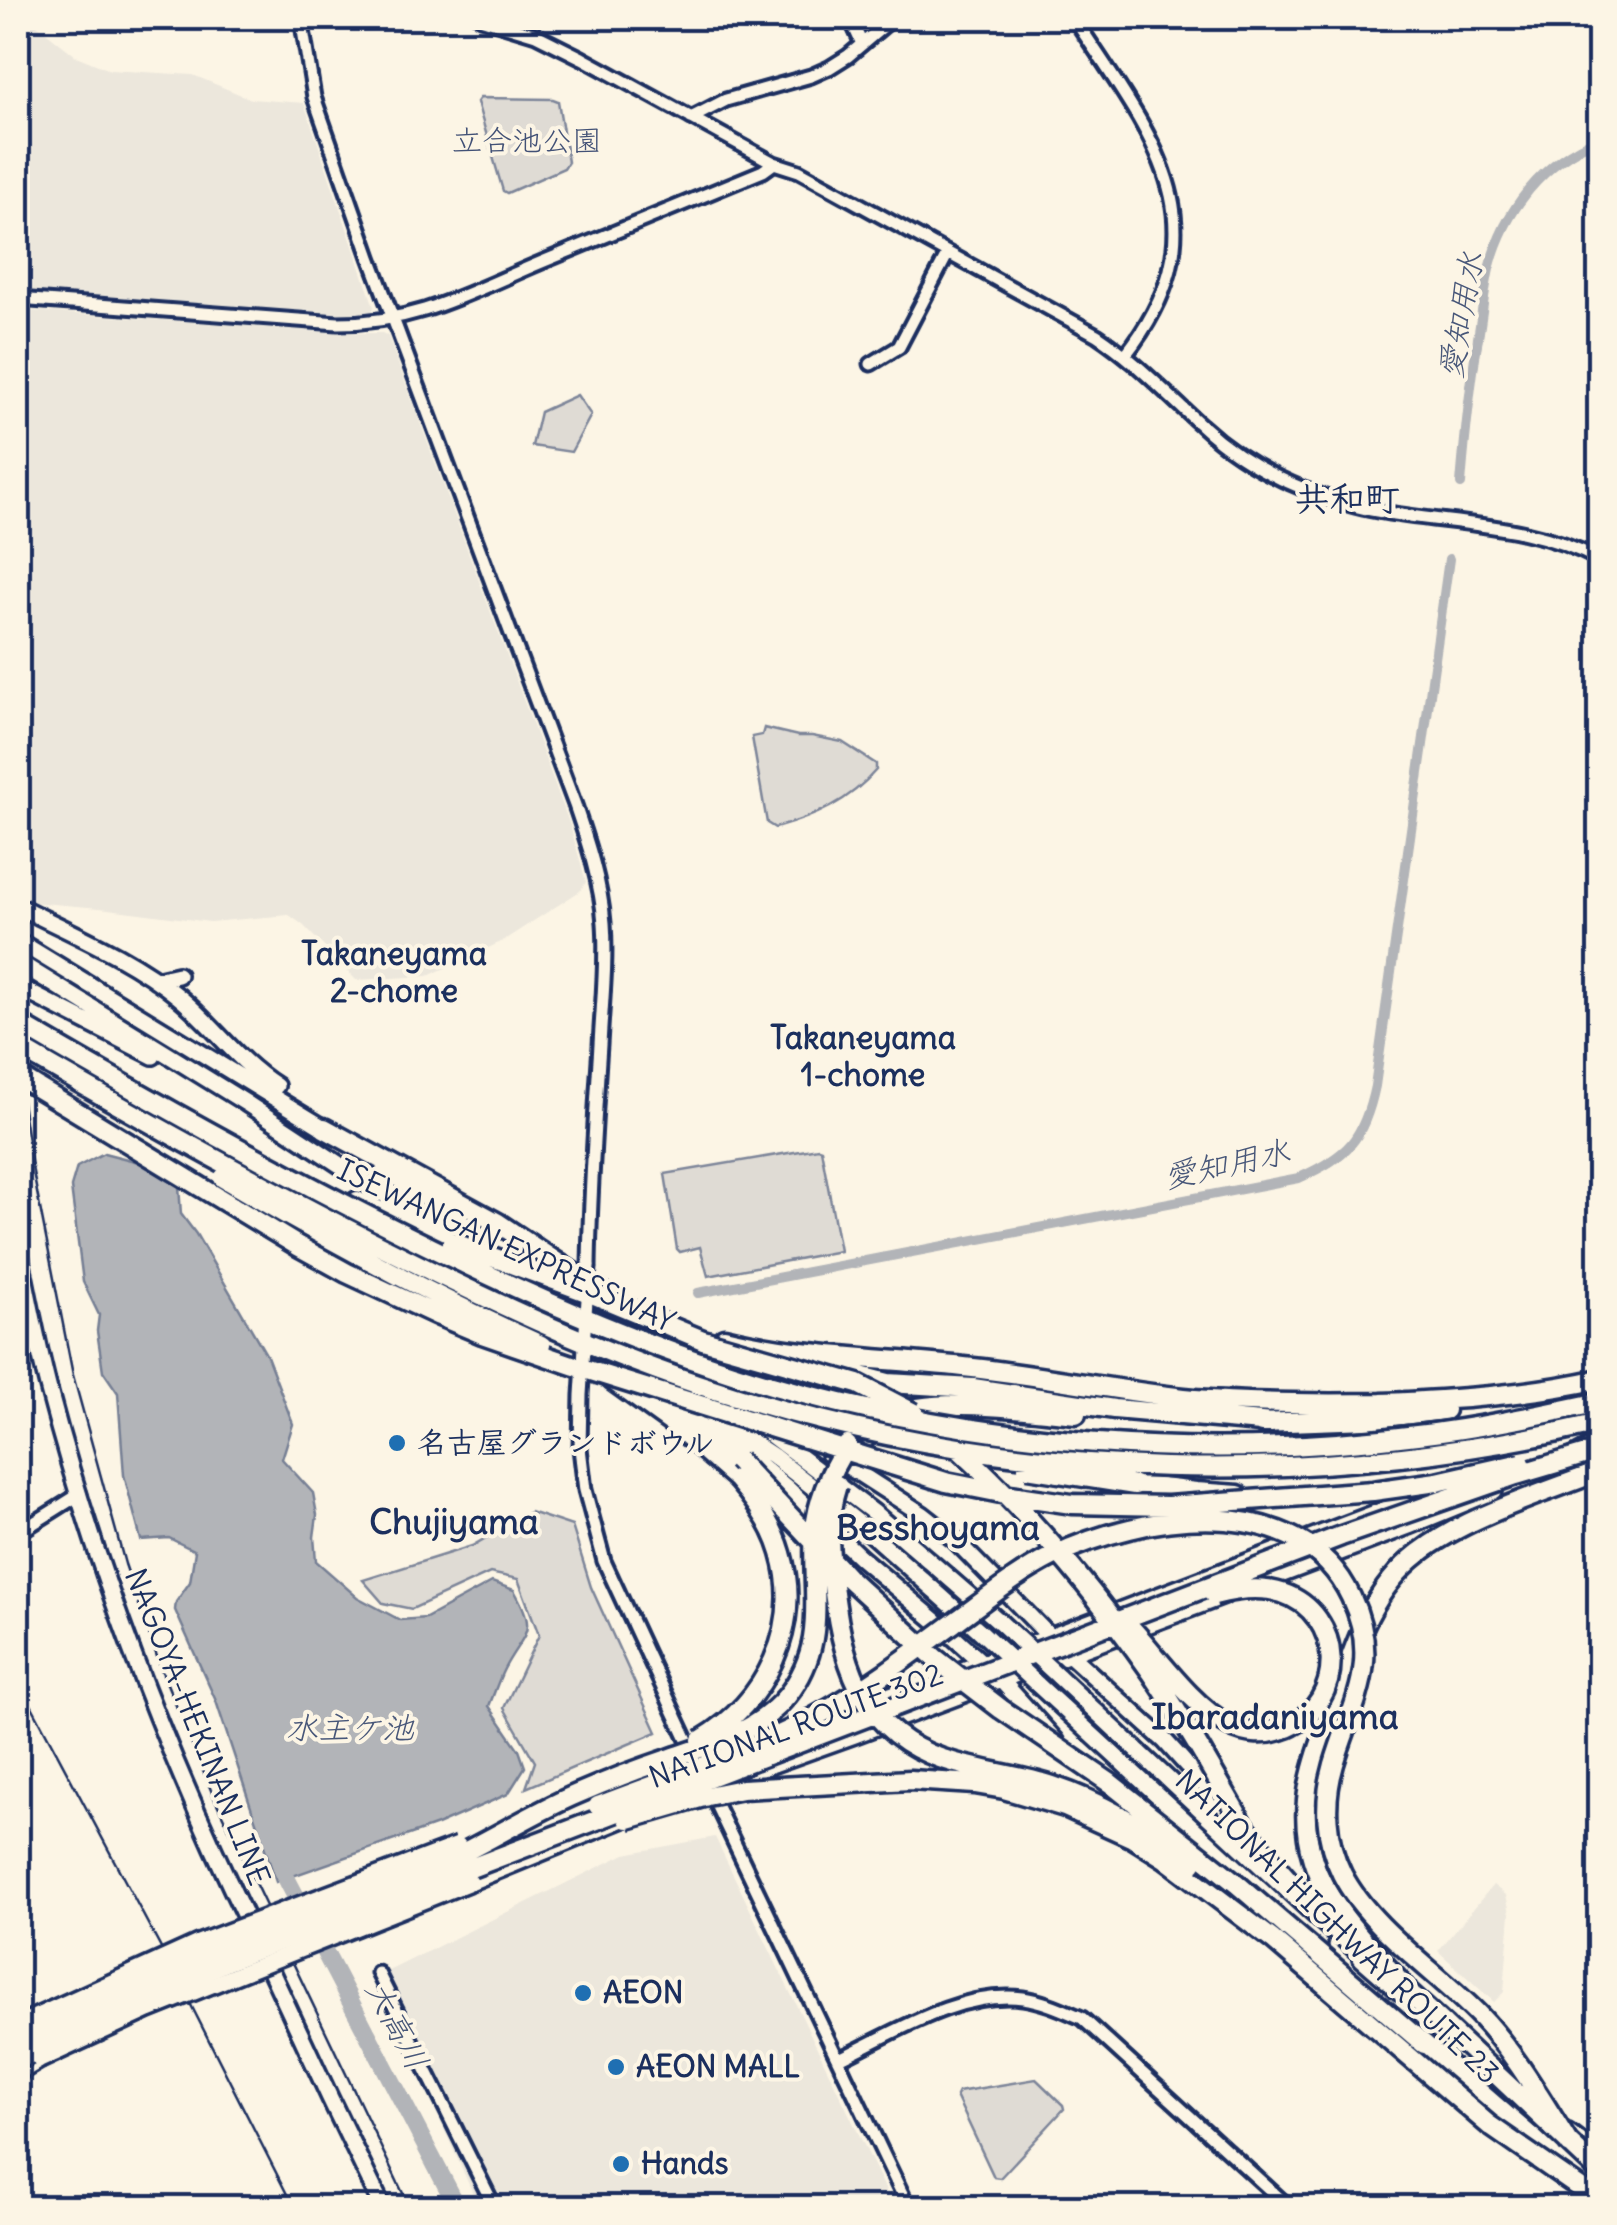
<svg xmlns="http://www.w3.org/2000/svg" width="1617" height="2225" viewBox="0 0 1617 2225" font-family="Delius,'Klee One',sans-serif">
<rect width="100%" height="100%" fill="#fcf5e5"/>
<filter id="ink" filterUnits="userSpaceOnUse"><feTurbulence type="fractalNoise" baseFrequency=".01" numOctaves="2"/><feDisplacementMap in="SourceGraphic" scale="20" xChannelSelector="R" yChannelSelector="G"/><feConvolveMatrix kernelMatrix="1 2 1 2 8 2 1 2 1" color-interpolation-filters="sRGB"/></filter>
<g filter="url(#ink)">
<path fill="#ece7dc" d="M 18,18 L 28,18 L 76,56 L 110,70 L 193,75 L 251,99 L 304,103 L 374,307 L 371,313 L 324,315 L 18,290 Z
M 18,310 L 351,333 L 382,333 L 388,336 L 570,825 L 586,882 L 580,891 L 501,942 L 428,976 L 356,980 L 303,925 L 289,915 L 210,922 L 100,908 L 30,902 L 18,896 Z
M 715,1837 L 894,2207 L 479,2207 L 376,1977 L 625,1854 Z
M 1493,1885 L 1506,1895 L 1510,1913 L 1504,1992 L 1494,2002 L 1438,1951 Z"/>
<path fill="#dfdbd4" stroke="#7d8599" stroke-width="2.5" d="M 480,98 L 553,99 L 558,101 L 568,162 L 564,168 L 507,193 L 503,191 L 477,102 Z
M 577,395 L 591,415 L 571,452 L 532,446 L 540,412 Z
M 764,728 L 798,736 L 812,736 L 842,742 L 876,764 L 876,770 C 849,802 814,817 775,828 L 767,823 L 752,737 L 762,735 Z
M 818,1148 L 821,1149 L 840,1251 L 708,1276 L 700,1247 L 680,1252 L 677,1249 L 665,1174 Z
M 530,1512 L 572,1526 L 591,1587 L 657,1732 L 526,1788 L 535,1762 L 504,1708 L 539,1635 L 518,1579 L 490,1573 L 412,1609 L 383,1603 L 363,1580 L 472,1546 Z
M 1036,2079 L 1063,2105 L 1064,2109 L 1000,2178 L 994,2177 L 956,2096 L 958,2092 Z"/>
<path fill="#b2b4b8" stroke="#767f94" stroke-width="2.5" d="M 104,1153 L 154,1166 L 179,1186 L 181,1214 L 196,1234 L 267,1356 L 293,1424 L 282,1459 L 313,1493 L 317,1515 L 314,1537 L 316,1561 L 357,1597 L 400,1620 L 426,1618 L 492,1582 L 514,1590 C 539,1634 524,1631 504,1669 C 498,1681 494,1694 489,1706 L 519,1750 L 525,1767 L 508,1794 L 437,1825 L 276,1882 L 216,1701 L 175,1610 L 176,1602 L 190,1582 L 195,1551 L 169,1538 L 141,1540 L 124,1475 L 118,1393 L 103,1371 L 97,1331 L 99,1315 L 83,1282 L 71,1187 L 77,1167 Z"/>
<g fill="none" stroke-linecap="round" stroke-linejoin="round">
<path stroke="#b2b4b8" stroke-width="10" d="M 1461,484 C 1465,435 1470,387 1478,338 C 1482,315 1484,291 1489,269 C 1504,210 1543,161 1600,138
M 698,1293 L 1299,1178 C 1348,1156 1364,1139 1375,1086 L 1449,559"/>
<path stroke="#b2b4b8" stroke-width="18" d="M 282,1870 L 458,2208"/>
<g stroke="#1b2f5e" stroke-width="19">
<path id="tertiary" d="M 301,18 L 314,97 L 370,257 L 575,805 C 588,843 601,883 604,923 C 607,963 602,1005 600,1045 C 595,1119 590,1193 589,1267
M 480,18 L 536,35 L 582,58 L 774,163 L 799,171 L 1097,335 C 1136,361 1166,394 1201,425 C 1231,453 1266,474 1304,489 C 1327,498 1353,507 1377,511 C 1452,525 1531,522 1600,560
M 850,18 L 862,44
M 1074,18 C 1149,134 1229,221 1126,354
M 691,118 L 726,100 L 811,76 L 829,68 L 848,56 L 893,18
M 18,299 L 338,323 C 418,323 470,292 542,262 C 616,231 690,201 763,171 L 774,163
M 871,364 L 899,347 L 948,253
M 580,1448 L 585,1490 L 604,1561 L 695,1757
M 18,1533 L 80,1494
M 710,1792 L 909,2208
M 378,1973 L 495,2208
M 839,2059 C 894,2033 960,1990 1023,1998 C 1044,2001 1063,2010 1082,2018 L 1290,2208"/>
</g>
<g stroke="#1b2f5e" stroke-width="22">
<path id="primary" d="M 18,1246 C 28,1295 37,1345 50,1394 C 99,1581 169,1760 253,1933
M 263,1954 L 330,2098 L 383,2208"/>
</g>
<g stroke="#1b2f5e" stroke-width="22">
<path id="trunk" d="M 18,906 C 72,933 132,958 179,997 C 215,1027 235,1059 276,1086
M 18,941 L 332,1133
M 18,962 L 246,1103 L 440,1231
M 156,980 L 178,975
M 18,987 L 153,1056
M 384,1169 L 521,1263
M 549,1282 L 596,1314
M 649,1349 L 692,1377
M 711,1390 L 873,1512 L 1000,1622
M 703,1410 L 773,1456 L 861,1525 L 980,1631
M 712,1425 L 787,1488 L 861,1558 L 938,1623 L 1001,1680 L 1056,1741
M 829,1454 L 922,1514 L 954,1539 L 1049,1636 L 1165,1741 L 1231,1814
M 1508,1463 L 1552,1447 L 1583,1430
M 1246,1588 L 1409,1526 L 1494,1491
M 1058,1676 L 1296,1899
M 1037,1684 L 1319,1944
M 824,1718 L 982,1663 L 1449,1485
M 692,1793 L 855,1735 L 1224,1596
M 470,1882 L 638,1813
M 1361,1958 L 1400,1992
M 18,2073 L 40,2060
M 1568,2132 L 1600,2156"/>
</g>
<g stroke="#1b2f5e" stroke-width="25">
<path id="motorway" d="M 324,1128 L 498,1223 L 603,1293
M 357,1201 L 452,1242
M 724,1338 C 806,1358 890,1358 973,1368 C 1044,1376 1113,1390 1184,1398 C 1249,1404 1315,1404 1381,1403 C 1454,1400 1528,1395 1600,1379
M 838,1370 L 888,1383 L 973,1388 L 1114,1409 L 1272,1423
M 612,1380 L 680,1429 L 737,1479
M 675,1413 L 699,1428 L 737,1460
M 1261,1423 L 1368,1419 L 1445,1410
M 856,1449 C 866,1437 876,1423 890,1416 C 934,1395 1026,1410 1076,1414
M 1135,1485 L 1196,1492 L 1238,1495
M 1243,1824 C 1281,1875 1323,1921 1372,1962
M 486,1847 L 598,1806
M 1228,1890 L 1264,1917
M 1400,1985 L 1444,2025
M 1407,1990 C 1376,1953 1327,1907 1313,1860 C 1307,1841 1305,1820 1307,1800 C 1310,1769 1322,1740 1332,1712 C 1352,1654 1368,1592 1419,1553 C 1467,1516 1542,1494 1600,1471
M 1424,2044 L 1529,2135 L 1600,2188"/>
</g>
<use href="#tertiary" stroke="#fcf5e5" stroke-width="11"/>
<use href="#primary" stroke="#fcf5e5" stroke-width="15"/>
<use href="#trunk" stroke="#fcf5e5" stroke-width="15"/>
<use href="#motorway" stroke="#fcf5e5" stroke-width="18"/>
<path stroke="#1b2f5e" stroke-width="2.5" d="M 18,1076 L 32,1167 L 73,1375 L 125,1564 L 163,1674 L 213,1795 L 410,2208
M 18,1680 L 189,2001 L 294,2208"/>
<g stroke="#1b2f5e" stroke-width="19" stroke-linecap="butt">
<path id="tertiary-bridge" d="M 580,1448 L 581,1395 L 589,1267"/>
</g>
<g stroke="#1b2f5e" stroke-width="22" stroke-linecap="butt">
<path id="trunk-bridge" d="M 1000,1622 L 1058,1676
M 980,1631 L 1037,1684
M 26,2021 L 198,1943 L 458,1845
M 40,2060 L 149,2010 L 470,1882"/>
</g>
<g stroke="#1b2f5e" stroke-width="25" stroke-linecap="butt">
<path id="motorway-bridge" d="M 18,1023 C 153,1102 290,1179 432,1248 C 543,1302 657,1352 775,1386 C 982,1445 1204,1462 1417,1435 C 1479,1428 1539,1415 1600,1402
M 18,1047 C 146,1122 276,1194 409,1260 C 515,1313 622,1362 735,1396 C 1015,1483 1315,1489 1600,1423
M 18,1076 L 298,1246 L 347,1273 L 439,1316 L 482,1334 L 575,1366 L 946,1482 L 1011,1495 L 1072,1504 L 1168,1506 L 1373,1491 L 1437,1482 L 1521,1463
M 223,1178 C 326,1239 433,1296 541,1345
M 452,1242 L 592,1294 L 703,1340 L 858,1384 L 914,1413
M 958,1448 C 1031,1515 1095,1592 1152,1673 C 1185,1722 1214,1773 1243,1824
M 737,1460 L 847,1577 L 936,1659 L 1001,1709 L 1110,1783 L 1237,1884 L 1424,2044
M 1027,1468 L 1135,1485
M 837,1485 C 824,1524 830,1567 836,1606 C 847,1684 875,1742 956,1763 C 988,1772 1021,1776 1053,1786 C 1104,1803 1149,1830 1192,1863
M 1131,1628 C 1159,1658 1191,1705 1228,1725 C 1246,1735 1267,1736 1287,1728 C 1347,1702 1345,1614 1282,1593 C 1260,1586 1237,1589 1214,1595
M 701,1740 C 766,1702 803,1627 781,1553 C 773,1525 756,1501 737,1479
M 598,1806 C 670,1778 747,1754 815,1717 C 866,1689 912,1654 959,1619 C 989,1597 1019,1573 1053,1556 C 1141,1513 1300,1488 1351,1597 C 1382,1662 1352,1703 1334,1764 C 1323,1801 1325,1840 1342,1874 C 1368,1926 1438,1973 1479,2015 C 1515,2053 1542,2101 1570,2145
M 628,1819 L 707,1796 L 742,1789 L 910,1780 L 975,1784 L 1004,1789 L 1065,1807 L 1131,1837 L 1166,1859 L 1273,1940 L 1489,2125 L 1600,2202
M 1444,2025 L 1600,2172
M 18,2043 C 148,1970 291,1927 428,1869 C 480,1848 525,1816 577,1794 C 607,1781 638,1769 668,1759 C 711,1744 757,1733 787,1696 C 830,1642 810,1590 815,1529 C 818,1498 831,1470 847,1445
M 18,2060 L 78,2028 L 227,1961 L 1341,1536 L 1516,1475 L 1600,1450"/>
</g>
<use href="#tertiary-bridge" stroke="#fcf5e5" stroke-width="11"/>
<use href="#trunk-bridge" stroke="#fcf5e5" stroke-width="15"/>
<use href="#motorway-bridge" stroke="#fcf5e5" stroke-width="18"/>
</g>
</g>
<g fill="#1f6fb2" stroke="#fcf5e5" stroke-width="4">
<circle cx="397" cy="1443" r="10"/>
<circle cx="583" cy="1993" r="10"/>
<circle cx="616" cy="2067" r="10"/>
<circle cx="621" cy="2164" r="10"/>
</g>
<g text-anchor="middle" stroke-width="8" stroke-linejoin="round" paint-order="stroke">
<g font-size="30" fill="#425176" stroke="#fcf5e5">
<text x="527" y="151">立合池公園</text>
</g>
<g font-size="30" fill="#1b2f5e" stroke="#fcf5e5">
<text transform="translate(506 1246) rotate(25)" y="10">ISEWANGAN EXPRESSWAY</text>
<text transform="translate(796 1726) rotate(-20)" y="10">NATIONAL ROUTE 302</text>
<text transform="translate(197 1727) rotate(68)" y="10">NAGOYA-HEKINAN LINE</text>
<text transform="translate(1337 1927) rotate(44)" y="10">NATIONAL HIGHWAY ROUTE 23</text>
</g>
<g font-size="30" font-weight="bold" fill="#1b2f5e" stroke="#fcf5e5" text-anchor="start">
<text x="417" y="1453">名古屋グランドボウル</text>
<text x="603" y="2003">AEON</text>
<text x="636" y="2077">AEON MALL</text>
<text x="641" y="2174">Hands</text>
</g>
<g font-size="32" font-style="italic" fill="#485779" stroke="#fcf5e5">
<text transform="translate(1461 315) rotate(-80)" y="11">愛知用水</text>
<text transform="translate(1227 1164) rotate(-12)" y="11">愛知用水</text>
<text x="350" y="1739">水主ケ池</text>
<text transform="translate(397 2025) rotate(62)" y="11">大高川</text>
</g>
<g font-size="32" font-weight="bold" fill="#1b2f5e" stroke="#fcf5e5">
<text x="394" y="965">Takaneyama<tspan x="394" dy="37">2-chome</tspan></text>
<text x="863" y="1049">Takaneyama<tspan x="863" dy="37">1-chome</tspan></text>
</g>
<g font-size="35" font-weight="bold" fill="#1b2f5e" stroke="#fcf5e5">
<text x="1347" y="511">共和町</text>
<text x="454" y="1534">Chujiyama</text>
<text x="938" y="1540">Besshoyama</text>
<text x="1275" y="1729">Ibaradaniyama</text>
</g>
</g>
<rect width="1617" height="2225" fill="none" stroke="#fcf5e5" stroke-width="60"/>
<rect x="30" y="30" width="1557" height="2165" fill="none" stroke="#1b2f5e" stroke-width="4" filter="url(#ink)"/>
</svg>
